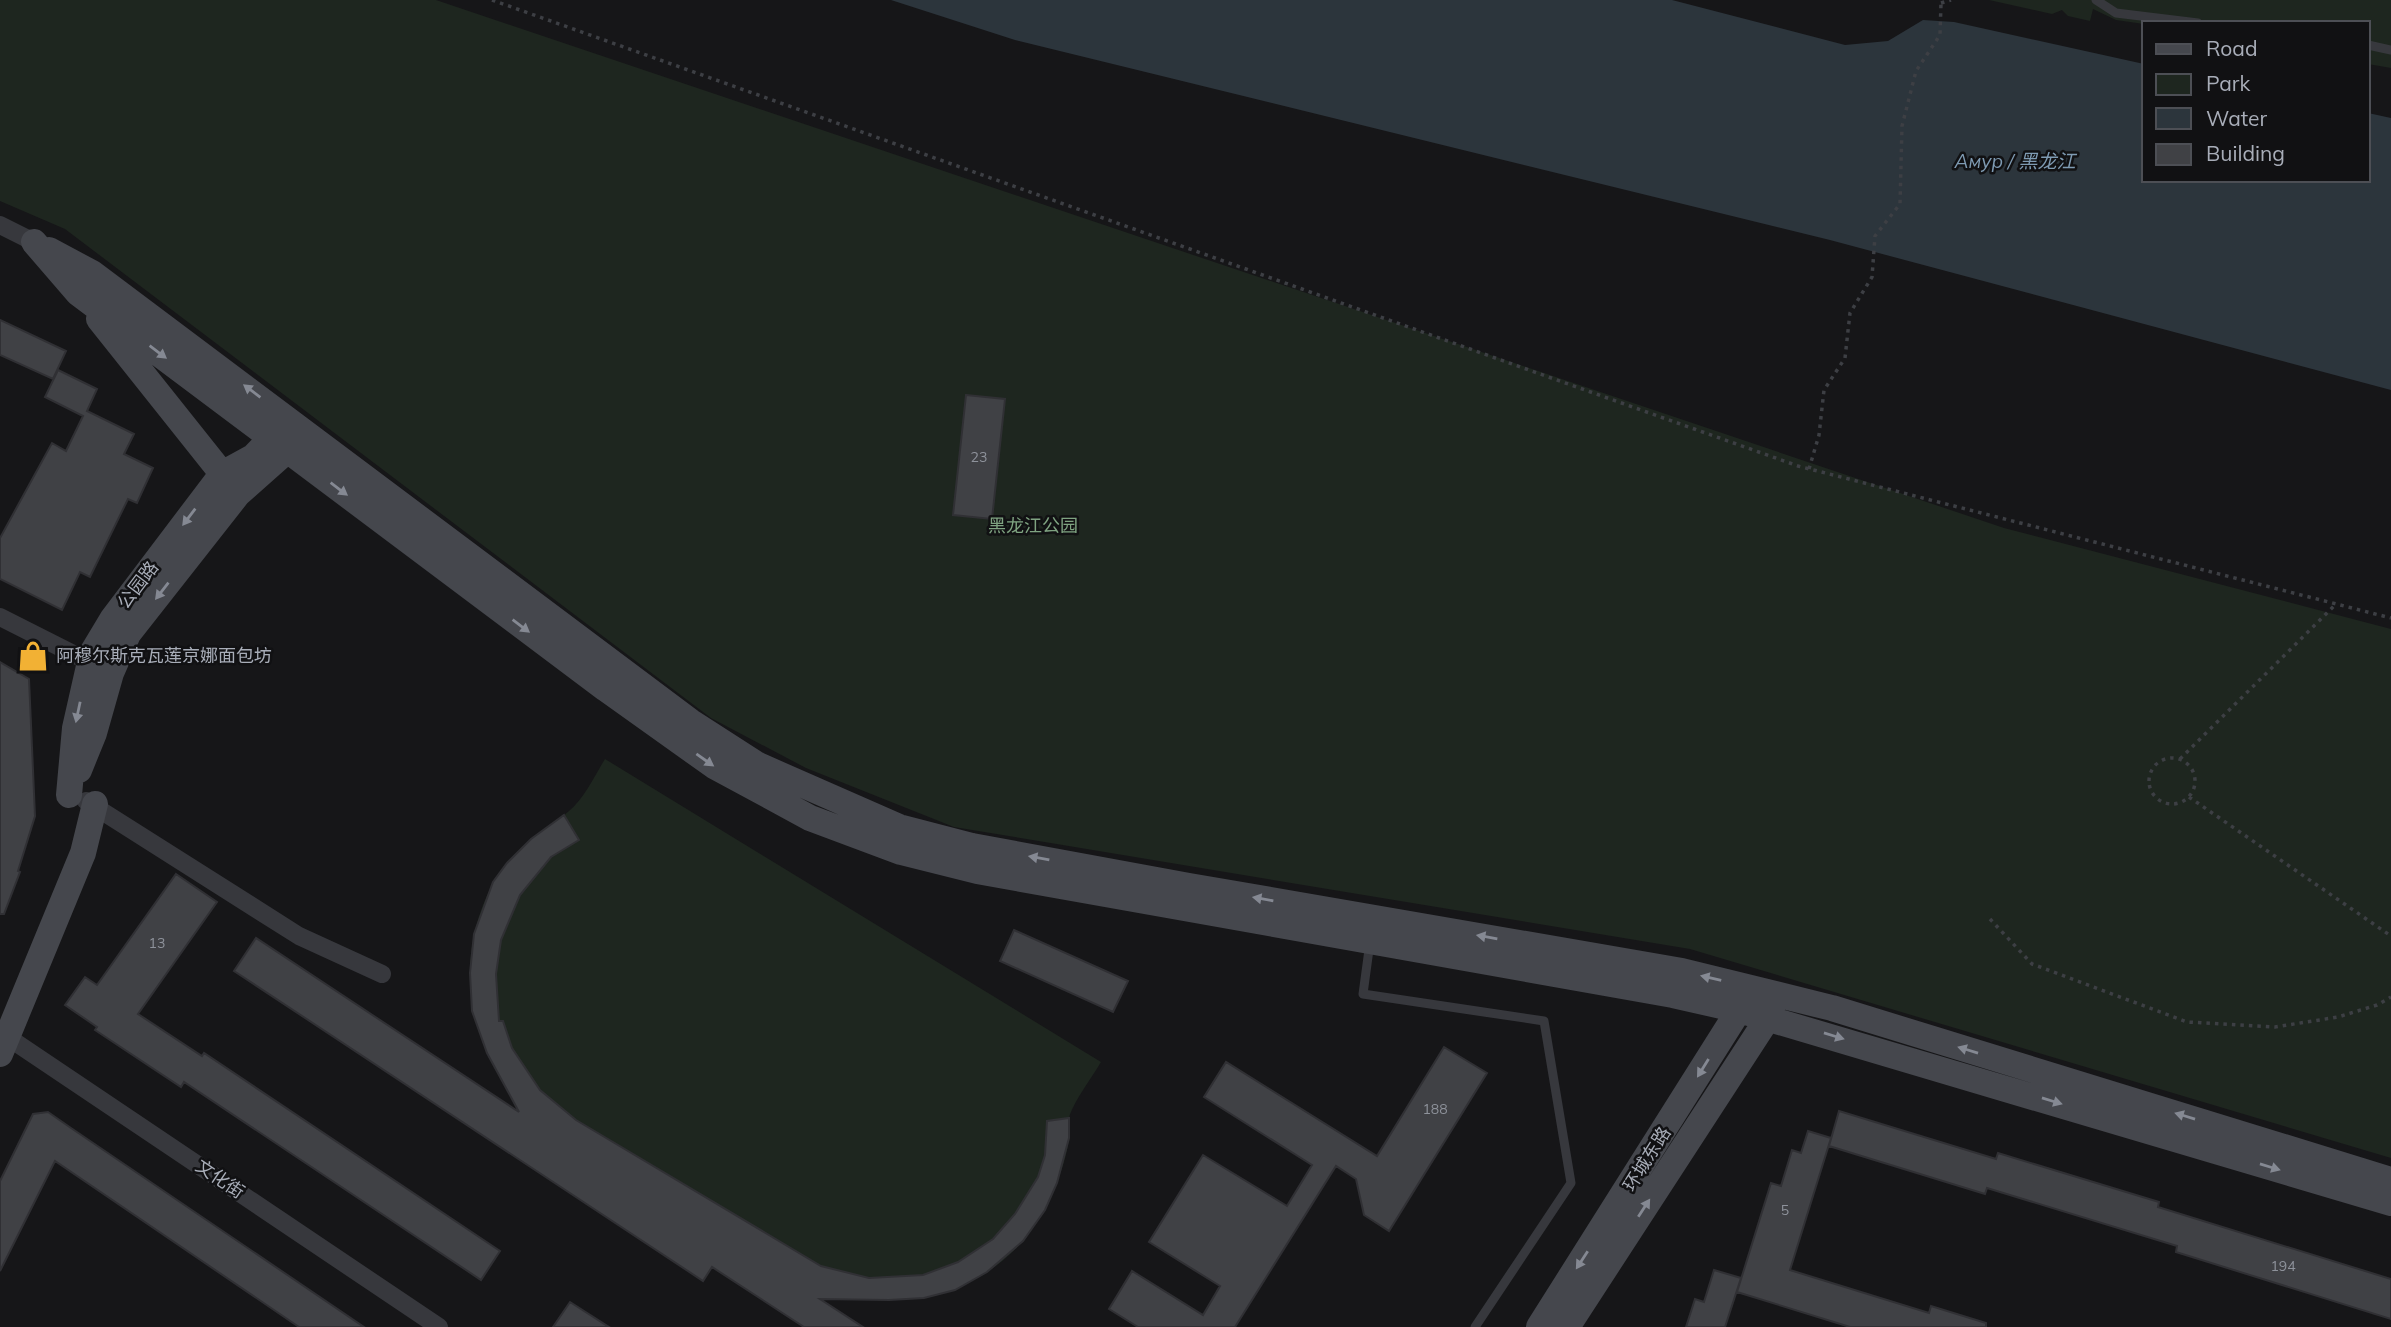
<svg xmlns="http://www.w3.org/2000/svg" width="2391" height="1327" viewBox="0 0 2391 1327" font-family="Mulish,'Noto Sans SC',sans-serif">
<rect width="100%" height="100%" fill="#161618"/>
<path fill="#1e261f" d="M 0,0 L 436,0 L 2004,528 L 2391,629 L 2391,1158 L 1690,949 L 954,827 L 806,768 L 711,718 L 65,229 L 0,201 Z
M 1989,0 L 2391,0 L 2391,68 L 2368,64 L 2368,23 L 2144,24 L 2116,20 L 2093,9 L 2090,21 L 2068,16 L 2062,10 L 2052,14 Z
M 605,759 L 1101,1062 C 1091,1079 1075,1099 1069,1117 C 1067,1124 1069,1132 1069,1139 C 1067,1154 1062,1170 1056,1185 C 1017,1282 933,1312 835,1295 C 762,1252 689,1208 616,1165 C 595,1152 550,1132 535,1116 C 471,1049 449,968 493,883 C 510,850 543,835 569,811 C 584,799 595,775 605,759 Z"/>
<path fill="#2c353c" d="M 891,0 L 1672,0 L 1845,45 L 1888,41 L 1923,20 L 1954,22 L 2144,64 L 2144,180 L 2368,180 L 2368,113 L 2391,118 L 2391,390 L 1830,240 L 1015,40 Z"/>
<path fill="#404145" stroke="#303034" stroke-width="2" d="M 0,320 L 66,351 L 53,379 L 0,355 Z
M 58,370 L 97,389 L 87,411 L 134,434 L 124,454 L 153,468 L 137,503 L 128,499 L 90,577 L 80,572 L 62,610 L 0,579 L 0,538 L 52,443 L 66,451 L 83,416 L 45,397 Z
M 966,395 L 1005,399 L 992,519 L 953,515 Z
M 0,662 L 29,679 L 35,816 L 18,871 L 20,872 L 4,914 L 0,914 Z
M 564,815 L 579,840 L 551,857 L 520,895 L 501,940 L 496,974 L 499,1021 L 503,1021 L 512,1048 L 540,1090 L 576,1120 L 821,1266 L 869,1278 L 923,1275 L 958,1262 L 993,1239 L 1015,1214 L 1038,1177 L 1045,1155 L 1047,1121 L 1069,1118 L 1069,1138 L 1057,1183 L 1045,1210 L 1023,1241 L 987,1272 L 955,1290 L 924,1298 L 889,1300 L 820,1299 L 863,1327 L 804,1327 L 712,1267 L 703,1281 L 234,971 L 256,938 L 519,1112 L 487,1053 L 472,1011 L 470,973 L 474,934 L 493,882 L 507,863 L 531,839 Z
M 176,874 L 217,902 L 138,1014 L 202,1056 L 204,1053 L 500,1251 L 481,1280 L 184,1082 L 181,1087 L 95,1030 L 97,1027 L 65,1005 L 85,977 L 97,985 Z
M 1014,930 L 1128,981 L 1113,1012 L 1000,961 Z
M 1444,1047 L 1487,1073 L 1389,1231 L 1364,1215 L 1356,1179 L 1336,1166 L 1235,1327 L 1138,1327 L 1109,1309 L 1132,1271 L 1203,1315 L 1220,1286 L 1149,1242 L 1203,1155 L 1287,1206 L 1312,1165 L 1204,1097 L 1226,1062 L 1377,1156 Z
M 1839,1111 L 1996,1159 L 1998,1153 L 2159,1202 L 2158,1207 L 2391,1279 L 2391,1319 L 2176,1252 L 2177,1246 L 1987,1188 L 1985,1194 L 1829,1146 Z
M 48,1112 L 71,1128 L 364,1327 L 299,1327 L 55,1161 L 0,1271 L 0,1181 L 33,1114 Z
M 1808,1131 L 1831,1138 L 1790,1270 L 1929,1313 L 1931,1306 L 1986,1323 L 1986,1327 L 1850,1327 L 1737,1292 L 1771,1183 L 1781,1186 L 1792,1150 L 1801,1153 Z
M 1714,1270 L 1741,1278 L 1725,1327 L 1686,1327 L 1695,1299 L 1704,1302 Z
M 570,1302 L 609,1327 L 553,1327 Z"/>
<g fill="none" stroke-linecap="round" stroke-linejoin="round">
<path stroke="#3d3f44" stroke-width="3.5" stroke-dasharray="3.5 5" stroke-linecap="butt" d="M 492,0 L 1798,466 L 2391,618
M 1941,3 L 1951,0
M 1809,469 L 1819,435 L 1824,390 L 1845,358 L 1850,313 L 1872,277 L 1875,236 L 1900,204 L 1902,126 L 1916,71 L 1940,35 L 1941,3
M2149 781a23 23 0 1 1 46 0a23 23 0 1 1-46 0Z
M 2180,759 L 2336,604
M 2189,797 L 2391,936
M 1990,919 L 2032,964 L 2187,1022 L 2275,1027 L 2338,1017 L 2377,1005 L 2391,997"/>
<path stroke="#37383d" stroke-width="9" d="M 2096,0 L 2116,13 L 2198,23
M 2368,45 L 2391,50
M 1370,942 L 1363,994 L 1544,1021 L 1571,1183 L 1475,1327"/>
<path stroke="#37383d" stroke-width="18" d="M 0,225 L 34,242
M 0,617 L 97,666
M 86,801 L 299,936 L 382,974
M 0,1032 L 439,1327"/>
<path stroke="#45474d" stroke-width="26" d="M 34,242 L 78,293 L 606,689 L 714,766 L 810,818 L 901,852 L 977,871 L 1673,995 L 1739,1010 L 2391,1203
M 49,250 L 92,273 L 691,722 L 758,765 L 899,827 L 972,846 L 1189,886 L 1682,971 L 1832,1008 L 2391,1180
M 99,319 L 232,486
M 79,770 L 94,733 L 111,673 L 128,634 L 238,494 L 300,439
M 69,795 L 75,728 L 92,653 L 113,618 L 222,474 L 253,457 L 284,425
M 0,1054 L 83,853 L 95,804
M 1539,1327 L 1739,1010 L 1744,995
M 1567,1327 L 1768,1018 L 1774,1002"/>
</g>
<defs><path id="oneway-solid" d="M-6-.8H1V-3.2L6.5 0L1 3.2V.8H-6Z" transform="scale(1.75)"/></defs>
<g fill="#858993">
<use href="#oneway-solid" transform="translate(158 352) rotate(37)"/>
<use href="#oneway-solid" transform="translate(252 391) rotate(-143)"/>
<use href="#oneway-solid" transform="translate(339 489) rotate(37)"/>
<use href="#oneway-solid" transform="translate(189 517) rotate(127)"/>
<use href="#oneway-solid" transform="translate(162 591) rotate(128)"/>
<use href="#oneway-solid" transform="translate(521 626) rotate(37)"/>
<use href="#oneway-solid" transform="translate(78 712) rotate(102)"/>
<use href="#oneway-solid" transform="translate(705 760) rotate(35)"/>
<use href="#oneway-solid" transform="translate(1039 858) rotate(-170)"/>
<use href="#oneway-solid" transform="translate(1263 899) rotate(-170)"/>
<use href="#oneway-solid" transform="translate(1487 937) rotate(-170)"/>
<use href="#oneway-solid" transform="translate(1711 978) rotate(-167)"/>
<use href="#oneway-solid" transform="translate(1834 1036) rotate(17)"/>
<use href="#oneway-solid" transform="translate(1968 1050) rotate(-163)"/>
<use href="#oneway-solid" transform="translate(1703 1068) rotate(122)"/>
<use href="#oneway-solid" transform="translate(2052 1101) rotate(17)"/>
<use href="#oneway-solid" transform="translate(2185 1116) rotate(-163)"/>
<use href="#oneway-solid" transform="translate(2270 1167) rotate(17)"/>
<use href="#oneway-solid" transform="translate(1644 1208) rotate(-57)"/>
<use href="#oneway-solid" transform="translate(1582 1260) rotate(123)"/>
</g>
<defs>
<g id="shop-bare" transform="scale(2.415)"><path d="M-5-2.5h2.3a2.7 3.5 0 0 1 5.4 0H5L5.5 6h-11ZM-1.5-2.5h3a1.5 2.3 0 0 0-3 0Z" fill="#f2b134" stroke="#111113" stroke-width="2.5" paint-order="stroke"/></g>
</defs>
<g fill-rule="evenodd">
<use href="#shop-bare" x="33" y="656"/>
</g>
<g text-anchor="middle" stroke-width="5" stroke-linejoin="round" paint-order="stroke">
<g font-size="14" fill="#8e929b">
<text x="979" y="462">23</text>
<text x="157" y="948">13</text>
<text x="1435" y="1114">188</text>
<text x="1785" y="1215">5</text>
<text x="2283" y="1271">194</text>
</g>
<g font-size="18" fill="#7fa381" stroke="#111113">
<text x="1033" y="532">黑龙江公园</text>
</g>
<g font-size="18" fill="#a8adb8" stroke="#111113">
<text transform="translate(138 585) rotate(-53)" y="6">公园路</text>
<text transform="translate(1647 1159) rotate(-58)" y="6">环城东路</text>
<text transform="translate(220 1179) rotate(34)" y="6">文化街</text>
</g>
<g font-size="18" fill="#a8adb8" stroke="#111113" text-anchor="start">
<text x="56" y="662">阿穆尔斯克瓦莲京娜面包坊</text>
</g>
<g font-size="19" font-style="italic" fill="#7f9bb3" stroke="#111113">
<text x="2015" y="168">Амур / 黑龙江</text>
</g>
</g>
<rect x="2142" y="21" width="228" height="161" fill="#111113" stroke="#4d4f55" stroke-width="2"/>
<rect x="2156" y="44" width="35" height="10" fill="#45474d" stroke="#4d4f55" stroke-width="2"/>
<text x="2206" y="56" font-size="21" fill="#a8adb8">Road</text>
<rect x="2156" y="74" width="35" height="21" fill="#1e261f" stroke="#4d4f55" stroke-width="2"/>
<text x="2206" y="91" font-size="21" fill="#a8adb8">Park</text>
<rect x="2156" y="108" width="35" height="21" fill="#2c353c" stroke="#4d4f55" stroke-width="2"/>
<text x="2206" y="126" font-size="21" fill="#a8adb8">Water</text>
<rect x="2156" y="144" width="35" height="21" fill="#404145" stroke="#4d4f55" stroke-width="2"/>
<text x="2206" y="161" font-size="21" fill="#a8adb8">Building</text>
</svg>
